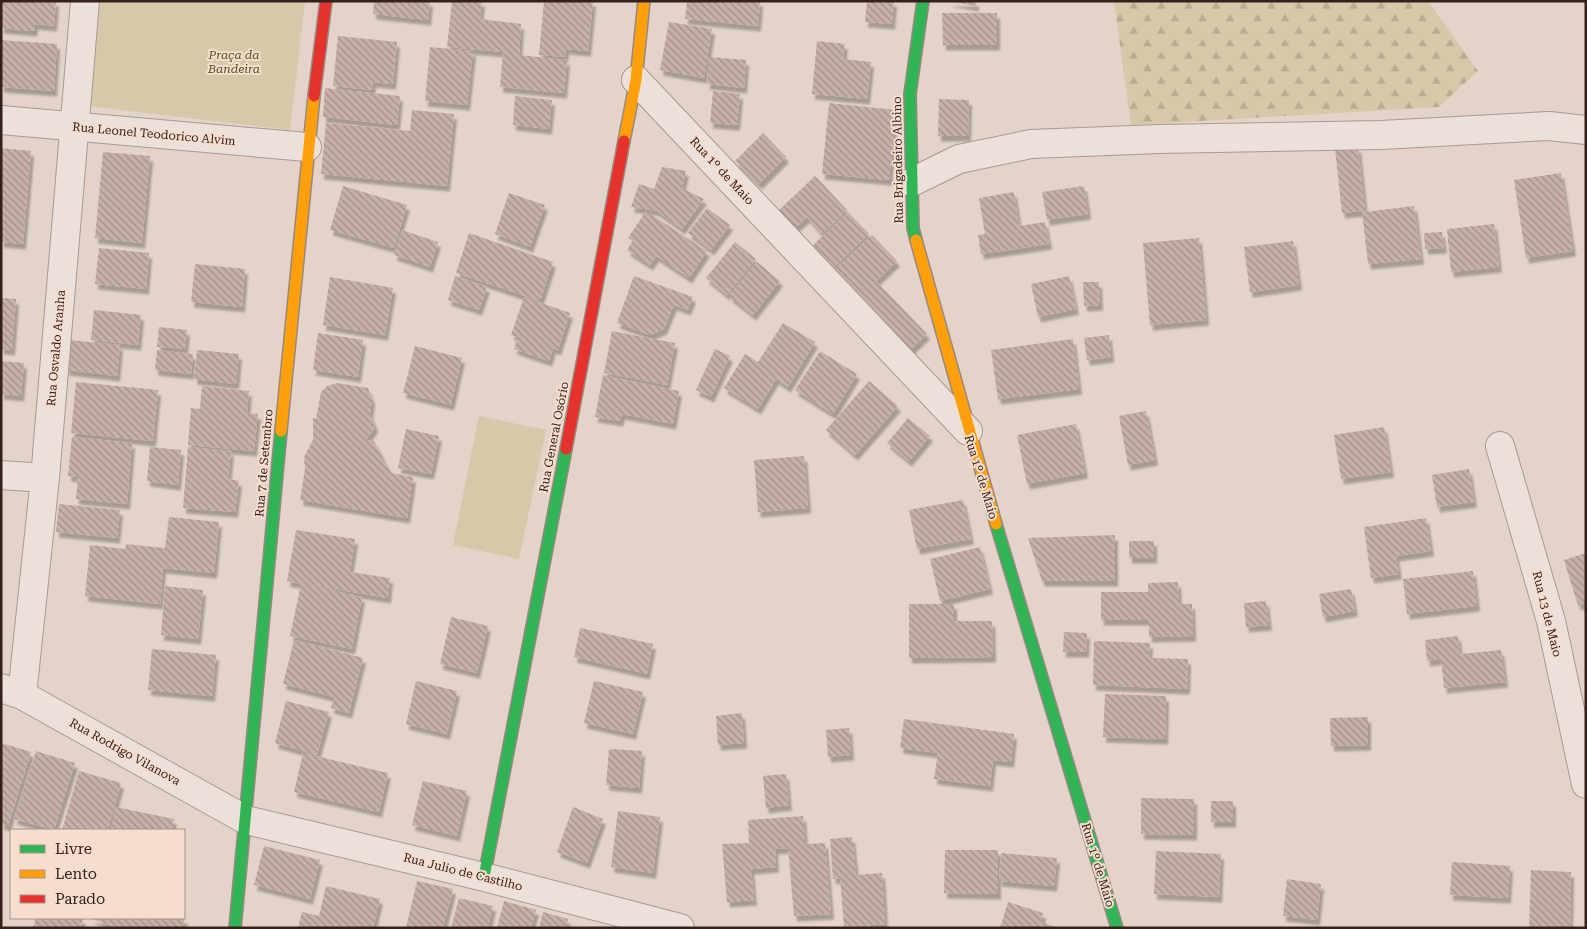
<svg xmlns="http://www.w3.org/2000/svg" width="1587" height="929" viewBox="0 0 1587 929" font-family="'Roboto Serif',serif">
<defs>
<pattern id="forest-firs" width="22" height="20" patternUnits="userSpaceOnUse" patternTransform="scale(1.25)"><rect width="22" height="20" fill="#d6c9aa"/><path d="M5 1l3.5 6h-7zM16 11l3.5 6h-7z" fill="#b8ac92"/></pattern>
<pattern id="building-back-hatch" width="6" height="6" patternUnits="userSpaceOnUse" patternTransform="scale(1.25)"><rect width="6" height="6" fill="#c7b0a9"/><path d="M-1 5l2 2M0 0l6 6M5-1l2 2" fill="none" stroke="#a28f89"/></pattern>
<filter id="shadow"><feDropShadow dx="3" dy="5.5" stdDeviation="1" flood-color="#0004"/></filter>
</defs>
<rect width="100%" height="100%" fill="#e3d3c8"/>
<path fill="url(#forest-firs)" d="M 1114,1 L 1428,1 L 1478,71 L 1439,107 L 1131,125 Z"/>
<path fill="#d6c9aa" d="M 100,1 L 305,1 L 290,130 L 88,106 Z
M 479,416 L 546,430 L 519,559 L 453,545 Z"/>
<path fill="url(#building-back-hatch)" filter="url(#shadow)" d="M 1,1 L 56,1 L 54,26 L 35,24 L 34,31 L 1,28 Z
M 374,1 L 430,1 L 428,20 L 373,14 Z
M 452,1 L 482,1 L 480,19 L 521,24 L 519,55 L 567,60 L 564,93 L 500,87 L 503,52 L 447,47 Z
M 544,1 L 593,1 L 588,51 L 566,49 L 565,57 L 539,55 Z
M 687,1 L 760,1 L 758,26 L 685,19 Z
M 867,1 L 894,1 L 892,24 L 865,22 Z
M 948,1 L 976,1 L 976,6 Z
M 942,13 L 997,13 L 997,45 L 943,45 Z
M 669,22 L 712,29 L 704,78 L 660,70 Z
M 338,36 L 397,42 L 393,84 L 373,82 L 372,90 L 333,86 Z
M 1,40 L 57,44 L 54,91 L 1,87 Z
M 817,41 L 845,44 L 843,59 L 871,62 L 867,99 L 812,94 Z
M 430,47 L 473,51 L 467,105 L 425,101 Z
M 709,57 L 746,60 L 744,88 L 707,84 Z
M 325,88 L 400,96 L 397,125 L 323,117 Z
M 713,91 L 740,94 L 737,125 L 710,123 Z
M 515,96 L 552,100 L 549,129 L 513,125 Z
M 939,99 L 969,100 L 968,136 L 938,136 Z
M 829,103 L 896,110 L 889,180 L 822,174 Z
M 412,110 L 454,114 L 447,186 L 321,174 L 326,123 L 410,131 Z
M 763,133 L 786,157 L 759,184 L 735,161 Z
M 1358,147 L 1365,212 L 1414,206 L 1421,259 L 1368,264 L 1362,211 L 1342,213 L 1335,149 Z
M 1,148 L 31,151 L 23,244 L 1,242 Z
M 103,152 L 150,156 L 142,243 L 95,238 Z
M 662,167 L 686,171 L 682,188 L 704,199 L 682,229 L 657,211 L 631,207 L 639,184 L 654,189 Z
M 1561,173 L 1573,251 L 1526,258 L 1514,180 Z
M 815,176 L 847,210 L 822,234 L 807,217 L 795,228 L 778,211 Z
M 343,186 L 407,205 L 394,248 L 330,230 Z
M 1084,186 L 1088,214 L 1047,220 L 1042,192 Z
M 1014,192 L 1019,226 L 1045,222 L 1049,244 L 981,254 L 978,235 L 985,234 L 979,198 Z
M 509,193 L 545,205 L 530,247 L 495,234 Z
M 707,208 L 730,225 L 711,250 L 688,233 Z
M 646,211 L 707,251 L 689,278 L 656,256 L 650,265 L 627,250 L 633,241 L 628,238 Z
M 848,212 L 869,234 L 829,272 L 808,250 Z
M 1494,224 L 1499,267 L 1451,272 L 1447,229 Z
M 402,230 L 438,242 L 430,267 L 394,255 Z
M 1442,232 L 1444,248 L 1425,249 L 1424,233 Z
M 469,233 L 553,262 L 540,301 L 456,273 Z
M 872,235 L 897,261 L 876,281 L 927,334 L 908,352 L 832,272 Z
M 1199,238 L 1206,320 L 1150,325 L 1143,243 Z
M 1293,241 L 1299,285 L 1250,292 L 1244,247 Z
M 735,242 L 756,259 L 727,295 L 706,278 Z
M 99,248 L 149,253 L 146,289 L 95,284 Z
M 757,262 L 780,281 L 753,315 L 729,296 Z
M 195,264 L 245,269 L 242,307 L 191,302 Z
M 455,276 L 487,287 L 479,310 L 448,300 Z
M 634,276 L 693,297 L 688,310 L 674,305 L 664,329 L 650,335 L 617,323 Z
M 1069,276 L 1076,309 L 1038,317 L 1031,284 Z
M 330,277 L 393,288 L 385,335 L 323,325 Z
M 1083,282 L 1099,282 L 1100,305 L 1084,306 Z
M 524,297 L 570,313 L 558,350 L 553,348 L 549,361 L 514,349 L 518,337 L 511,335 Z
M 1,298 L 16,299 L 12,350 L 1,349 Z
M 94,310 L 141,315 L 138,345 L 91,340 Z
M 783,323 L 815,342 L 788,387 L 776,379 L 758,409 L 724,388 L 745,354 L 758,362 Z
M 159,327 L 187,330 L 185,349 L 157,347 Z
M 612,331 L 675,343 L 667,385 L 604,373 Z
M 318,333 L 363,340 L 358,377 L 313,370 Z
M 1109,335 L 1111,357 L 1087,360 L 1084,338 Z
M 1073,339 L 1079,389 L 998,399 L 991,350 Z
M 69,340 L 120,345 L 117,376 L 66,370 Z
M 415,346 L 462,358 L 451,405 L 403,393 Z
M 715,349 L 730,356 L 711,397 L 696,390 Z
M 157,350 L 193,354 L 191,374 L 155,370 Z
M 197,350 L 239,354 L 236,384 L 194,379 Z
M 820,351 L 857,374 L 833,414 L 795,390 Z
M 1,361 L 24,363 L 21,396 L 1,394 Z
M 603,375 L 679,391 L 673,424 L 622,414 L 620,421 L 595,417 Z
M 869,381 L 898,406 L 855,455 L 826,430 Z
M 76,382 L 158,390 L 153,441 L 71,433 Z
M 337,383 L 368,388 L 372,400 L 370,413 L 375,427 L 366,440 L 374,441 L 391,473 L 413,477 L 407,518 L 300,500 L 305,469 L 304,457 L 313,440 L 313,418 L 316,419 L 321,392 L 327,386 Z
M 202,386 L 249,391 L 247,413 L 258,414 L 254,451 L 188,445 L 191,408 L 200,409 Z
M 1146,411 L 1155,460 L 1128,465 L 1119,416 Z
M 908,418 L 930,436 L 909,461 L 887,443 Z
M 1076,424 L 1085,473 L 1027,484 L 1017,435 Z
M 1384,427 L 1391,472 L 1341,479 L 1334,435 Z
M 406,429 L 439,436 L 431,474 L 398,468 Z
M 72,437 L 132,443 L 127,504 L 76,499 L 78,477 L 68,476 Z
M 150,447 L 181,450 L 178,485 L 147,481 Z
M 188,447 L 231,451 L 228,479 L 239,481 L 235,512 L 183,508 Z
M 804,456 L 808,508 L 758,512 L 754,460 Z
M 1469,469 L 1474,502 L 1437,507 L 1432,475 Z
M 963,500 L 971,539 L 917,549 L 909,510 Z
M 59,504 L 120,510 L 117,538 L 56,532 Z
M 169,517 L 219,522 L 214,573 L 163,568 L 160,604 L 85,596 L 90,545 L 125,549 L 126,544 L 165,548 Z
M 1426,518 L 1431,551 L 1396,556 L 1399,574 L 1371,578 L 1364,527 Z
M 296,530 L 355,539 L 350,572 L 390,578 L 388,598 L 306,584 L 362,597 L 352,649 L 290,636 L 301,584 L 287,581 Z
M 1115,535 L 1115,581 L 1042,581 L 1028,538 Z
M 1129,541 L 1154,541 L 1154,558 L 1129,558 Z
M 980,547 L 990,589 L 940,601 L 930,559 Z
M 1586,553 L 1586,603 L 1578,605 L 1564,560 Z
M 1473,571 L 1477,606 L 1407,614 L 1403,579 Z
M 1178,582 L 1179,604 L 1192,604 L 1193,636 L 1149,637 L 1149,620 L 1101,620 L 1101,592 L 1148,592 L 1148,583 Z
M 165,586 L 203,590 L 198,639 L 161,635 Z
M 1351,589 L 1355,611 L 1323,617 L 1319,594 Z
M 1266,601 L 1269,625 L 1246,627 L 1244,603 Z
M 909,604 L 954,604 L 954,621 L 992,621 L 993,657 L 909,658 Z
M 451,617 L 488,626 L 477,673 L 440,664 Z
M 580,628 L 653,644 L 647,674 L 574,657 Z
M 1064,632 L 1087,633 L 1086,652 L 1063,652 Z
M 1458,636 L 1460,654 L 1501,650 L 1505,682 L 1444,688 L 1441,659 L 1427,661 L 1425,640 Z
M 294,640 L 363,658 L 349,713 L 331,708 L 334,697 L 283,684 Z
M 1094,641 L 1150,643 L 1149,658 L 1188,659 L 1187,689 L 1093,685 Z
M 152,649 L 216,655 L 212,696 L 148,690 Z
M 416,681 L 457,691 L 447,734 L 406,724 Z
M 594,681 L 643,692 L 633,734 L 584,723 Z
M 1105,694 L 1166,696 L 1165,739 L 1103,737 Z
M 286,701 L 329,712 L 317,755 L 275,743 Z
M 742,713 L 744,743 L 718,745 L 716,716 Z
M 1368,717 L 1368,745 L 1331,746 L 1330,718 Z
M 904,719 L 1014,734 L 1011,762 L 993,760 L 990,786 L 934,779 L 938,753 L 900,748 Z
M 849,728 L 851,755 L 828,757 L 826,730 Z
M 1,743 L 31,752 L 8,826 L 1,824 Z
M 609,749 L 642,751 L 639,788 L 606,785 Z
M 36,751 L 75,763 L 54,830 L 14,819 Z
M 303,753 L 388,773 L 379,812 L 294,792 Z
M 79,771 L 121,783 L 108,830 L 62,830 Z
M 786,774 L 789,805 L 766,808 L 763,776 Z
M 423,781 L 467,791 L 457,836 L 412,825 Z
M 1141,798 L 1194,799 L 1194,835 L 1141,834 Z
M 1211,801 L 1233,801 L 1233,822 L 1211,822 Z
M 116,807 L 174,819 L 172,830 L 111,830 Z
M 573,807 L 603,819 L 587,863 L 557,852 Z
M 618,811 L 660,817 L 653,873 L 611,867 Z
M 803,816 L 805,844 L 825,843 L 831,914 L 794,916 L 788,848 L 775,849 L 776,867 L 751,869 L 754,900 L 727,902 L 722,844 L 749,843 L 748,820 Z
M 852,837 L 856,875 L 882,873 L 885,924 L 844,927 L 840,878 L 833,879 L 830,839 Z
M 264,846 L 320,860 L 310,899 L 254,885 Z
M 945,850 L 998,850 L 998,894 L 944,893 Z
M 1156,851 L 1221,854 L 1219,897 L 1154,894 Z
M 1001,853 L 1057,858 L 1054,886 L 999,881 Z
M 1452,862 L 1510,866 L 1508,898 L 1450,895 Z
M 1531,870 L 1571,872 L 1570,928 L 1529,928 Z
M 1287,879 L 1321,884 L 1317,920 L 1283,916 Z
M 417,881 L 453,889 L 443,928 L 406,928 Z
M 326,886 L 380,899 L 373,928 L 298,928 L 302,912 L 319,916 Z
M 459,898 L 493,906 L 488,928 L 451,928 Z
M 504,901 L 536,910 L 531,928 L 497,928 Z
M 1008,902 L 1043,913 L 1041,922 L 1059,928 L 1000,928 Z
M 543,912 L 568,919 L 566,928 L 539,928 Z
M 36,918 L 80,918 L 83,919 L 80,928 L 33,928 Z
M 90,918 L 185,918 L 182,928 L 118,928 Z"/>
<g fill="none" stroke-linecap="round" stroke-linejoin="round">
<g stroke="#a89992" stroke-width="30">
<path id="street" d="M 636,80 L 968,431
M 1,120 L 307,147
M 912,182 L 959,159 L 1031,144 L 1159,139 L 1381,135 L 1549,126 L 1586,130
M 1500,446 L 1551,621 L 1586,784
M 1,475 L 45,478
M 1,688 L 22,695 L 246,820 L 484,877 L 680,928
M 22,695 L 45,478 L 85,1"/>
</g>
<g stroke="#978882" stroke-width="14">
<path id="fast" d="M 916,240 L 913,228 L 910,94 L 923,1
M 996,524 L 1117,928
M 484,877 L 566,449
M 235,928 L 281,431"/>
</g>
<g stroke="#978882" stroke-width="14">
<path id="slow" d="M 624,141 L 636,80 L 644,1
M 916,240 L 996,524
M 281,431 L 314,96"/>
</g>
<g stroke="#978882" stroke-width="14">
<path id="jam" d="M 314,96 L 326,1
M 566,449 L 624,141"/>
</g>
<use href="#street" stroke="#ebe1da" stroke-width="28"/>
<use href="#fast" stroke="#30b455" stroke-width="11"/>
<use href="#slow" stroke="#ff9f0a" stroke-width="11"/>
<use href="#jam" stroke="#e5322d" stroke-width="11"/>
</g>
<g text-anchor="middle" stroke-width="4" stroke-linejoin="round" paint-order="stroke">
<g font-size="12" font-style="italic" fill="#524f21" stroke="#f6ddcd">
<text x="234" y="59">Praça da<tspan x="234" dy="14">Bandeira</tspan></text>
</g>
<g font-size="12" fill="#35201b" stroke="#f6ddcd">
<text transform="translate(154 134) rotate(5)" y="4">Rua Leonel Teodorico Alvim</text>
<text transform="translate(898 160) rotate(-91)" y="4">Rua Brigadeiro Albino</text>
<text transform="translate(722 171) rotate(47)" y="4">Rua 1º de Maio</text>
<text transform="translate(56 348) rotate(-85)" y="4">Rua Osvaldo Aranha</text>
<text transform="translate(554 437) rotate(-79)" y="4">Rua General Osório</text>
<text transform="translate(264 463) rotate(-85)" y="4">Rua 7 de Setembro</text>
<text transform="translate(981 477) rotate(73)" y="4">Rua 1º de Maio</text>
<text transform="translate(1547 614) rotate(76)" y="4">Rua 13 de Maio</text>
<text transform="translate(125 752) rotate(29)" y="4">Rua Rodrigo Vilanova</text>
<text transform="translate(1098 865) rotate(73)" y="4">Rua 1º de Maio</text>
<text transform="translate(463 872) rotate(14)" y="4">Rua Julio de Castilho</text>
</g>
</g>
<rect width="1587" height="929" fill="none" stroke="#35201b" stroke-width="5"/>
<rect x="10" y="829" width="175" height="90" fill="#f6ddcd" stroke="#a99186"/>
<rect x="20" y="845" width="25" height="8" fill="#30b455" stroke="#a99186"/>
<text x="55" y="854" font-size="15" fill="#35201b">Livre</text>
<rect x="20" y="870" width="25" height="8" fill="#ff9f0a" stroke="#a99186"/>
<text x="55" y="879" font-size="15" fill="#35201b">Lento</text>
<rect x="20" y="895" width="25" height="8" fill="#e5322d" stroke="#a99186"/>
<text x="55" y="904" font-size="15" fill="#35201b">Parado</text>
</svg>
